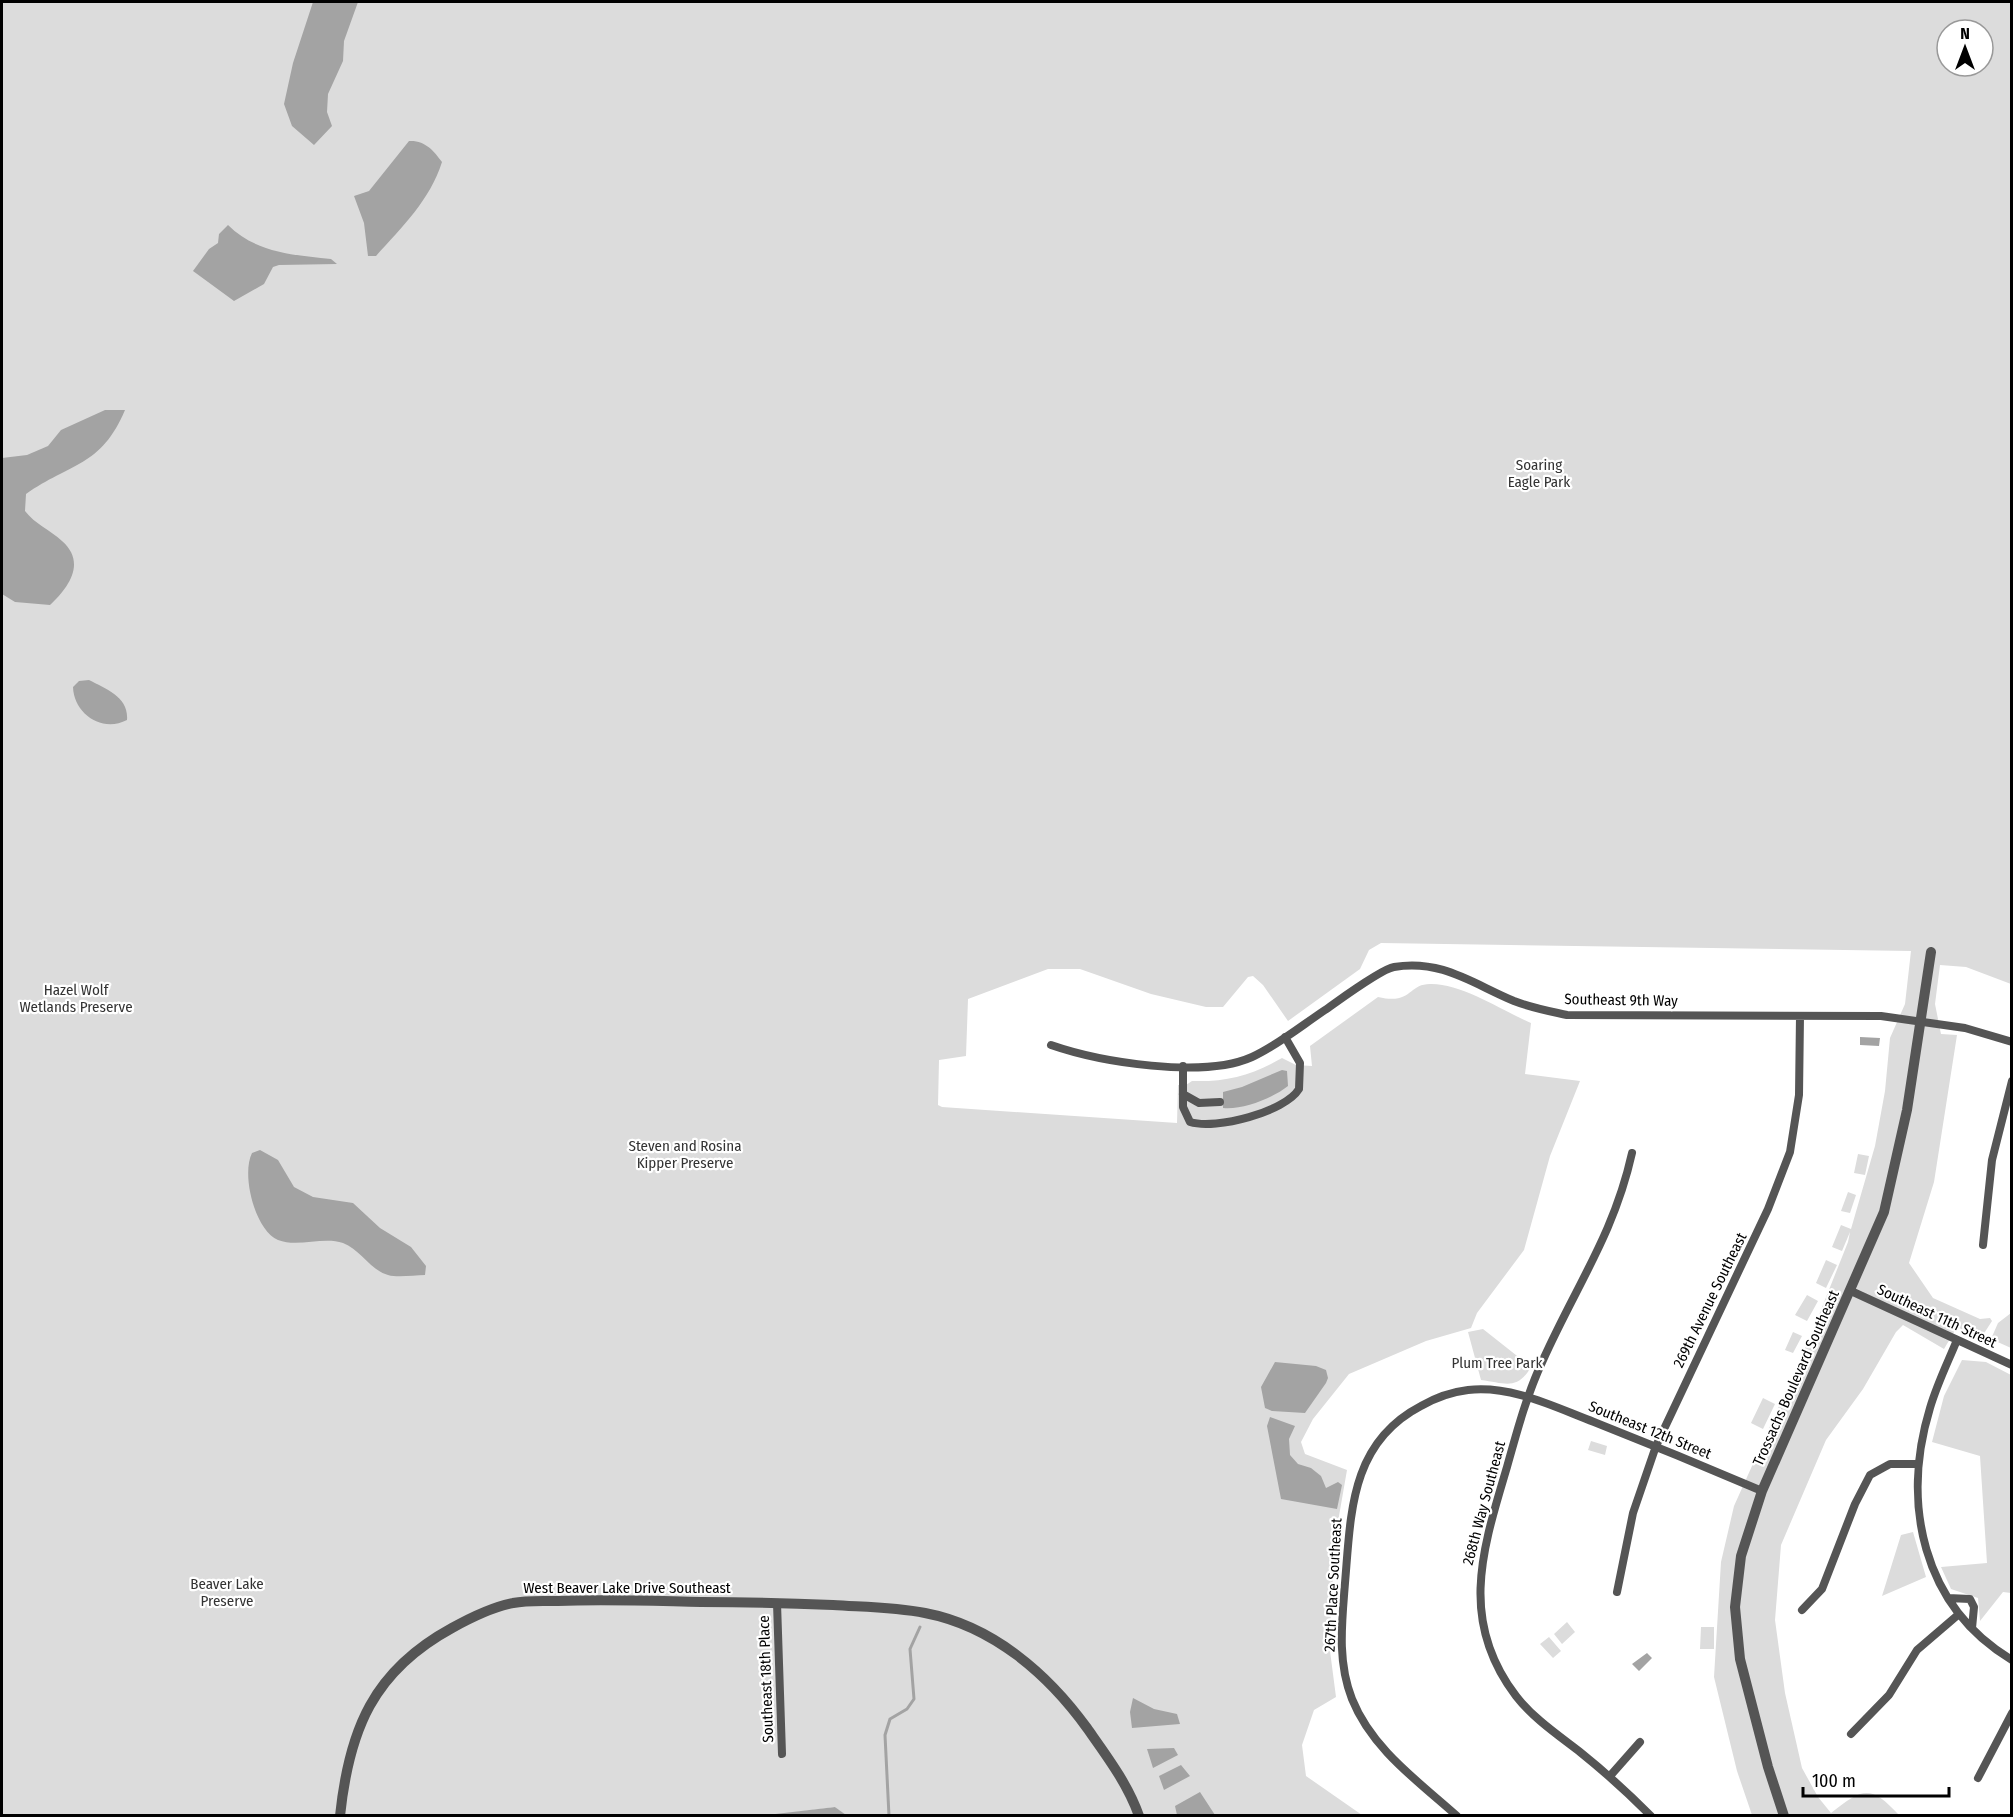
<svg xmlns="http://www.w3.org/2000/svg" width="2013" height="1817" viewBox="0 0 2013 1817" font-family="'Fira Sans Condensed',sans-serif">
<rect width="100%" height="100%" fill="#fff"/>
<path fill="#dcdcdc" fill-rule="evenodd" d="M 2,2 L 2011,2 L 2011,984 L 1966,967 L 1940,965 L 1935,1004 L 1941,1034 L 1957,1035 L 1934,1182 L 1909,1263 L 1933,1298 L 1980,1319 L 1990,1318 L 1992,1321 L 1981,1338 L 1957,1327 L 1944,1349 L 1903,1325 L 1896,1332 L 1863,1389 L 1826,1440 L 1781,1545 L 1775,1620 L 1785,1693 L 1802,1768 L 1818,1797 L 1831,1813 C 1863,1788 1870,1784 1899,1815 L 1752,1815 L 1737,1771 L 1714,1677 L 1721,1562 L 1734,1506 L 1811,1335 L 1848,1242 L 1850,1232 L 1842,1251 L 1832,1247 L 1841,1225 L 1851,1229 L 1875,1146 L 1885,1091 L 1890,1038 L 1905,1004 L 1911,951 L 1381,943 L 1369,950 L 1360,969 L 1288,1021 L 1263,985 L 1253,976 L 1248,977 L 1223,1007 L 1206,1007 L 1151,994 L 1080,969 L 1048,969 L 968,999 L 966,1056 L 939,1060 L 938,1105 L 942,1107 L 1177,1123 L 1178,1085 L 1186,1085 L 1192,1081 C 1227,1082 1252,1075 1282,1058 L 1296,1065 L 1312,1066 L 1310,1046 L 1378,997 C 1412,1005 1408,984 1430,984 C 1461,983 1503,1011 1531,1023 L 1525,1074 L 1580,1081 L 1550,1156 L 1524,1250 L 1477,1313 L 1471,1328 L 1426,1341 L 1349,1374 L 1313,1419 L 1301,1442 L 1305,1454 L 1347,1470 L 1339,1516 L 1331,1600 L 1330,1651 L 1336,1697 L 1314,1710 L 1302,1745 L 1306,1776 L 1362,1815 L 846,1816 L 835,1807 L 767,1816 L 2,1815 ZM 1947,30 L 1983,30 L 1983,66 L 1947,66 Z
M 1858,1154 L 1869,1156 L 1865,1175 L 1854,1173 Z
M 1848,1192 L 1856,1195 L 1850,1213 L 1841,1211 Z
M 1826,1260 L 1837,1265 L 1826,1288 L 1816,1283 Z
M 1807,1295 L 1818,1301 L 1807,1321 L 1795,1315 Z
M 2011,1313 L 2011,1348 L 1991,1339 L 1998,1323 Z
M 1483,1329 L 1531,1367 C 1517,1391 1505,1383 1481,1380 L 1468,1332 Z
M 1793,1332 L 1802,1336 L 1793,1353 L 1785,1350 Z
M 1962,1360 L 1986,1362 L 2011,1375 L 2011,1593 L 2003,1592 L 1980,1621 L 1978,1598 L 1951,1589 L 1941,1567 L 1987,1563 L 1980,1456 L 1932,1442 L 1944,1396 Z
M 1763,1398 L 1775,1404 L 1763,1429 L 1751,1423 Z
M 1591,1441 L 1607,1446 L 1605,1455 L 1588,1450 Z
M 1913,1532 L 1926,1577 L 1882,1596 L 1901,1535 Z
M 1567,1622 L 1575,1632 L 1562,1644 L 1554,1634 Z
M 1701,1627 L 1714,1627 L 1714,1649 L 1700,1649 Z
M 1549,1637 L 1561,1651 L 1553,1658 L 1540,1644 Z"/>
<path fill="#a3a3a3" d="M 313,2 L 358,2 L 344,41 L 343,61 L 328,94 L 327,112 L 332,126 L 314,145 L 292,126 L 284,104 L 293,63 Z
M 409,141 C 425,140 434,151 442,162 C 430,200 402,227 376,256 L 368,256 L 364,223 L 354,196 L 369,191 Z
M 228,225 C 256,253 294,255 331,259 L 337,264 L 279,265 L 273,267 L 264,284 L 234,301 L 193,271 L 209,249 L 218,243 L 219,234 Z
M 105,410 L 125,410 C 101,467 70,463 26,494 L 25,511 C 35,524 50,530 62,541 C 87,563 68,588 50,605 L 15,602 L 2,594 L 2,458 L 27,455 L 48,446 L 61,430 Z
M 89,680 C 106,689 129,697 127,720 C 102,733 74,714 73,687 L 79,681 Z
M 1860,1037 L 1880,1038 L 1879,1046 L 1860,1045 Z
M 1282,1070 L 1287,1071 L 1288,1086 C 1273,1098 1243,1110 1223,1108 L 1223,1092 L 1242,1087 Z
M 260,1150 L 278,1160 L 294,1187 L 313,1197 L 353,1203 L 380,1228 L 411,1247 L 426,1266 L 425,1275 C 414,1275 398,1278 388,1275 C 370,1270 360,1249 343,1243 C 323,1236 298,1248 278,1240 C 255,1230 241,1175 252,1153 Z
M 1275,1362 L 1316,1366 L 1326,1370 L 1328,1378 L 1326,1383 L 1305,1413 L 1272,1411 L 1265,1408 L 1261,1387 Z
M 1270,1417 L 1295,1426 L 1289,1439 L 1290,1455 L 1298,1464 L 1311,1468 L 1321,1476 L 1326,1488 L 1338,1482 L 1342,1485 L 1337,1509 L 1281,1499 L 1267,1426 Z
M 1647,1653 L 1652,1658 L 1639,1671 L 1632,1664 Z
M 1133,1698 L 1154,1709 L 1177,1714 L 1180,1724 L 1132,1728 L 1130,1712 Z
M 1174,1748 L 1178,1755 L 1153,1768 L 1147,1749 Z
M 1181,1765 L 1190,1776 L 1164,1790 L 1159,1776 Z
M 1200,1792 L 1215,1815 L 1177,1815 L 1175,1806 Z
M 835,1807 L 846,1815 L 767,1815 Z"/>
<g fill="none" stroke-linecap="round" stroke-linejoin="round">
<path stroke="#a3a3a3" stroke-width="3" d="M 889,1816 L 885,1735 L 890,1719 L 907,1709 L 914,1699 L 910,1649 L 920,1627"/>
<path stroke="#555" stroke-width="8" d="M 1051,1045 C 1100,1062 1203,1079 1252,1057 C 1278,1045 1301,1026 1325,1010 C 1338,1001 1381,969 1394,967 C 1442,959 1473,984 1514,1001 C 1532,1008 1549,1011 1567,1015 L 1881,1016 L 1965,1028 L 2012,1042
M 1183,1066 L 1183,1107 L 1190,1122 C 1216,1130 1285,1112 1299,1089 L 1300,1063 L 1285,1037
M 1183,1094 L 1199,1103 L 1220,1102
M 1632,1153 C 1614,1234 1576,1286 1543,1360 C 1527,1394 1517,1431 1507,1467 C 1483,1548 1458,1620 1516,1696 C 1533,1718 1558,1735 1580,1752 C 1605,1772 1628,1793 1651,1816
M 1983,1245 L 1992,1160 L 2012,1081
M 1851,1291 L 2012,1365
M 1957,1340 C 1948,1362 1937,1384 1930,1408 C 1901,1503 1922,1606 2012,1660
M 1617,1592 L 1633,1513 L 1656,1446 L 1768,1209 L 1790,1152 L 1799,1095 L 1800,1016
M 1948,1598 L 1970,1599 L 1974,1607 L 1972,1628
M 777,1603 L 782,1754
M 1802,1610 L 1822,1589 L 1855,1504 L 1870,1475 L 1890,1464 L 1918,1464
M 1851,1734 L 1889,1695 L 1917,1650 L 1959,1614
M 1610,1776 L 1640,1742
M 1978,1778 L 2012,1713
M 1457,1816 C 1418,1781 1372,1749 1352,1699 C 1337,1661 1342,1622 1345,1583 C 1351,1513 1350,1443 1421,1406 C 1435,1398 1451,1392 1468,1390 C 1512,1385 1554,1407 1594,1422 C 1650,1444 1706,1467 1762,1491"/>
<path stroke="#555" stroke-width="10" d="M 340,1816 C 349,1730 373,1671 452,1628 C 470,1618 492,1607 513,1603 C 527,1600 543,1601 558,1601 C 606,1599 654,1601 701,1602 C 745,1602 789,1603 833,1605 C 864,1607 895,1607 925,1613 C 993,1626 1048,1674 1087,1728 C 1106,1755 1128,1784 1139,1816
M 1784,1816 L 1768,1767 L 1740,1659 L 1735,1607 L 1741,1556 L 1762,1491 L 1884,1212 L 1907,1110 L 1931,952"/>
</g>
<g text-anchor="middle" stroke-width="4.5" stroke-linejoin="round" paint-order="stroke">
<g font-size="15" fill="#333" stroke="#fff">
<text x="1539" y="470">Soaring<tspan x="1539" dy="17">Eagle Park</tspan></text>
<text x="76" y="995">Hazel Wolf<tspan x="76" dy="17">Wetlands Preserve</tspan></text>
<text x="685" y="1151">Steven and Rosina<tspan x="685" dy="17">Kipper Preserve</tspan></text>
<text x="1497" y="1368">Plum Tree Park</text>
<text x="227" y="1589">Beaver Lake<tspan x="227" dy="17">Preserve</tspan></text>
</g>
<g font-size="15" fill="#000" stroke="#fff">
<text transform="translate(1621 1000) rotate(1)" y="5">Southeast 9th Way</text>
<text transform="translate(1710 1300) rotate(-64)" y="5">269th Avenue Southeast</text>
<text transform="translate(1937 1316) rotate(25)" y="5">Southeast 11th Street</text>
<text transform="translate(1796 1378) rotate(-66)" y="5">Trossachs Boulevard Southeast</text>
<text transform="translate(1650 1430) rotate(22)" y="5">Southeast 12th Street</text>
<text transform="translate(1484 1503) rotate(-75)" y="5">268th Way Southeast</text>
<text transform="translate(1333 1585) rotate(-87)" y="5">267th Place Southeast</text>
<text x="627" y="1593">West Beaver Lake Drive Southeast</text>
<text transform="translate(766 1679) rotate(-92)" y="5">Southeast 18th Place</text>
</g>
</g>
<rect width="2013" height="1817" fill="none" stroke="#000000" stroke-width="6"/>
<g transform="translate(1965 48)"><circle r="28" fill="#ffffff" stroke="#999999" stroke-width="1.5"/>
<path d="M0-4.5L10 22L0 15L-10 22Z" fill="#000000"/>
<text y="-9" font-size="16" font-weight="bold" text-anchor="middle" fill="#000000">N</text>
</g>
<path d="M1803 1787v9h146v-9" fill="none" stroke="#000000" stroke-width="3"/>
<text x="1812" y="1787" font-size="18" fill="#000000" stroke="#ffffff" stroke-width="4.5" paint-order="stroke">100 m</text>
</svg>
